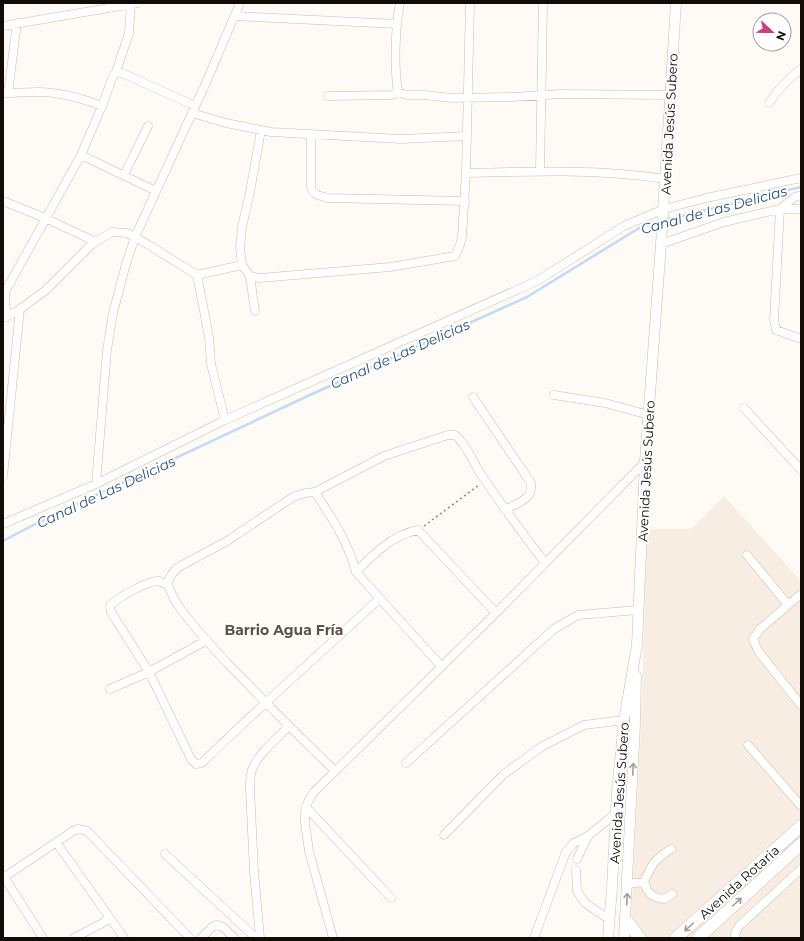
<svg xmlns="http://www.w3.org/2000/svg" width="804" height="941" viewBox="0 0 804 941" font-family="Montserrat,sans-serif">
<rect width="100%" height="100%" fill="#fefaf6"/>
<path fill="#f7ede2" d="M 724,496 L 801,581 L 801,938 L 651,938 L 643,935 L 631,918 L 641,726 L 647,529 L 691,529 Z"/>
<g fill="none" stroke-linecap="round" stroke-linejoin="round">
<path stroke="#c1daf7" stroke-width="2.5" d="M 665,220 L 801,187
M 3,541 L 37,523 L 312,394 L 527,297 L 644,225 L 661,221"/>
<g stroke="#cebba8" stroke-width="9">
<path id="minor" d="M 235,16 L 397,24
M 3,26 L 138,3
M 116,72 L 122,73 L 195,106
M 398,92 C 394,67 395,28 400,3
M 3,93 C 15,93 26,92 38,92 C 60,92 81,98 102,106
M 8,93 L 17,23
M 328,96 L 392,95 L 398,92 L 406,95 L 424,95 L 452,98 L 512,97 L 561,94 L 670,95
M 769,103 C 778,89 788,79 801,69
M 192,113 L 226,123 L 271,132 L 401,139 L 467,136
M 311,134 L 311,187 C 313,195 320,196 328,198 L 465,201
M 81,155 L 156,191
M 540,170 L 543,3
M 466,173 C 533,171 600,169 665,179
M 124,175 L 148,126
M 801,195 L 795,197 L 780,209 L 774,320 L 776,330 L 801,339
M 3,201 L 45,218 L 96,242
M 661,244 L 724,222 L 780,209 L 801,209
M 197,275 L 242,265
M 250,276 L 260,278 L 390,267 L 455,256 L 460,245 L 462,237 L 466,173 L 470,3
M 255,311 L 250,276 L 242,265 L 240,248 L 242,227 L 250,192 L 261,130
M 8,316 L 5,305 L 5,292 L 81,155 L 102,106 L 113,76 L 116,72 L 129,33 L 131,4
M 3,318 L 16,312 L 46,290 L 92,244 L 112,232 L 127,233 L 147,244 L 197,275 L 209,337 L 211,364 L 225,420
M 554,395 L 605,403 L 649,415
M 473,397 L 531,483 C 533,500 517,503 505,510
M 744,408 L 801,470
M 3,476 L 20,309
M 96,484 L 107,350 L 113,313 L 126,264 L 135,237 L 205,85 L 240,3
M 315,492 C 332,518 348,542 356,572 L 441,666
M 3,524 L 96,484 L 225,420 L 537,281 L 624,226 L 664,209 L 706,198 L 801,178
M 747,555 L 788,605
M 356,572 C 374,554 392,535 418,530 L 496,613
M 168,585 C 165,584 162,582 159,581 C 148,580 117,598 110,606 L 111,612 L 149,672 L 191,759 L 196,764 L 202,763 C 260,706 321,653 380,598
M 801,594 L 760,629 L 753,639 L 758,651 L 801,705
M 110,689 L 149,672 L 207,640
M 748,745 L 801,806
M 406,763 L 554,629 L 578,615 L 638,610
M 335,771 L 289,726 L 227,663 L 199,632 L 182,611 L 174,599 L 168,585 L 168,581 L 172,574 L 177,568 L 227,541 L 293,497 L 305,493 L 315,492 L 384,456 L 448,435 L 455,435 C 467,445 472,460 480,473 C 501,504 523,534 545,563
M 306,807 L 391,898
M 444,835 L 503,775 L 541,747 L 584,725 L 624,720
M 56,842 L 124,938
M 165,854 L 256,938
M 577,859 L 588,836 L 616,813
M 576,870 L 577,891 L 585,903 L 610,920
M 4,877 L 43,938
M 3,878 L 73,831 L 78,829 L 87,831 L 190,938
M 644,882 C 648,894 651,897 664,899 L 672,894
M 627,884 L 644,882 C 652,864 654,860 671,849
M 74,938 L 110,919
M 201,938 L 212,927 L 217,925 L 223,927 L 234,938
M 260,938 L 254,872 L 250,789 C 250,783 250,776 252,770 C 258,753 277,739 289,726
M 333,938 L 309,851 L 305,823 L 305,812 L 308,802 L 314,792 L 496,613 L 645,462
M 534,938 L 566,852 L 574,843 L 588,836
M 735,938 L 735,934 L 739,926 L 801,869"/>
</g>
<g stroke="#cebba8" stroke-width="11">
<path id="major" d="M 608,938 L 612,888 L 617,792 L 624,720 L 637,645 L 645,462 L 661,244 L 676,3
M 624,938 L 635,724 L 636,676"/>
</g>
<g stroke="#cebba8" stroke-width="13">
<path id="highway" d="M 626,920 L 640,938
M 676,938 L 801,826
M 698,938 L 801,844"/>
</g>
<path stroke="#8f8a85" stroke-width="1.5" stroke-dasharray="2 3" stroke-linecap="butt" d="M 424,526 L 479,485"/>
<use href="#minor" stroke="#fff" stroke-width="8"/>
<use href="#major" stroke="#fff" stroke-width="10"/>
<use href="#highway" stroke="#fff" stroke-width="12"/>
</g>
<defs><path id="oneway-shaft" d="M-6 0H5M1.5-3L5.5 0L1.5 3" fill="none" stroke-width="1.6" stroke-linecap="round" stroke-linejoin="round"/></defs>
<g stroke="#a09e9b">
<use href="#oneway-shaft" transform="translate(633 769) rotate(-87)"/>
<use href="#oneway-shaft" transform="translate(627 899) rotate(-87)"/>
<use href="#oneway-shaft" transform="translate(737 902) rotate(-42)"/>
<use href="#oneway-shaft" transform="translate(689 927) rotate(138)"/>
</g>
<g text-anchor="middle" stroke-width="4" stroke-linejoin="round" paint-order="stroke">
<g font-size="13" fill="#120c06" stroke="#fff">
<text transform="translate(669 124) rotate(-87)" y="5">Avenida Jesús Subero</text>
<text transform="translate(646 471) rotate(-87)" y="5">Avenida Jesús Subero</text>
<text transform="translate(619 793) rotate(-86)" y="5">Avenida Jesús Subero</text>
<text transform="translate(739 882) rotate(-42)" y="5">Avenida Rotaria</text>
</g>
<g font-size="14" font-style="italic" fill="#25517f" stroke="#fff">
<text transform="translate(714 210) rotate(-15)" y="5">Canal de Las Delicias</text>
<text transform="translate(400 354) rotate(-24)" y="5">Canal de Las Delicias</text>
<text transform="translate(106 492) rotate(-25)" y="5">Canal de Las Delicias</text>
</g>
<g font-size="14" font-weight="bold" fill="#625140" stroke="#fff">
<text x="284" y="635">Barrio Agua Fría</text>
</g>
</g>
<rect width="804" height="941" fill="none" stroke="#120c06" stroke-width="8"/>
<g transform="translate(772 32) rotate(112)"><circle r="19" fill="#ffffff" stroke="#a09e9b"/>
<path d="M0-3L7 15L0 10L-7 15Z" fill="#c64183"/>
<text y="-6" font-size="11" font-weight="bold" text-anchor="middle" fill="#120c06">N</text>
</g>
</svg>
